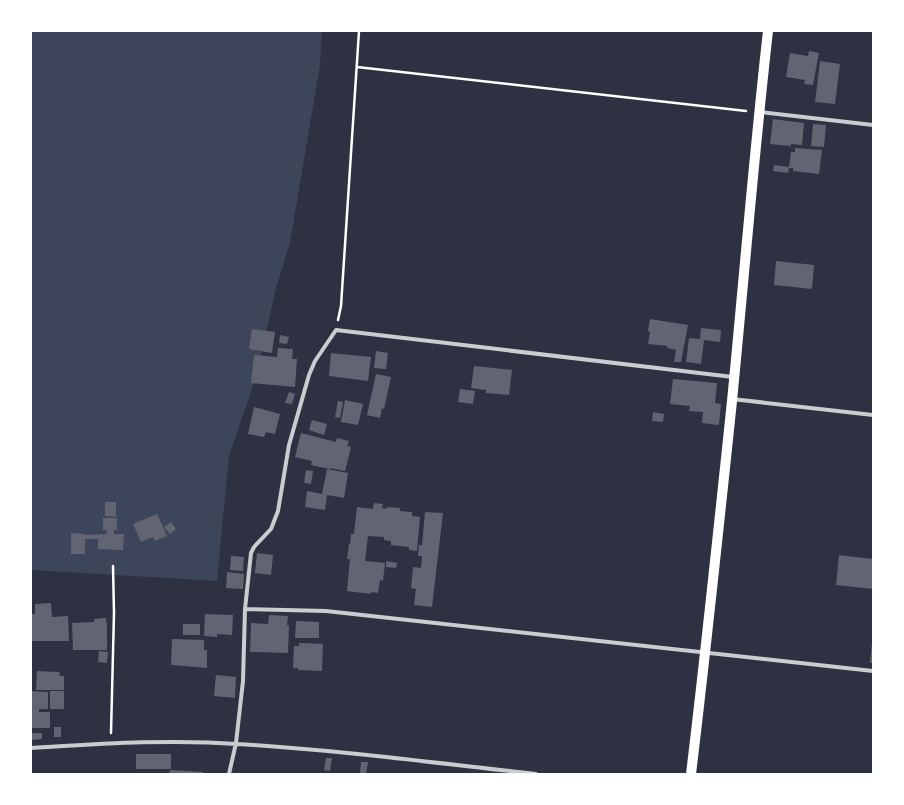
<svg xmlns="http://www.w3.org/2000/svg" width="904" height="805" viewBox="0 0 904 805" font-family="'Crimson Pro',serif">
<rect width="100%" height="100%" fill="#2d3142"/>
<path fill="#3c4559" d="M 31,31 L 322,31 L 320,65 L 290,243 L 276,288 L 257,374 L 229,456 L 217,581 L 31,570 Z"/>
<path fill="#626471" d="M 809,51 L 819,53 L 813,85 L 804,84 L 805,80 L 786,77 L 790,53 L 808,56 Z
M 820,61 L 840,64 L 835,104 L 815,102 Z
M 773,119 L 804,123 L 802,145 L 791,144 L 791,146 L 770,144 Z
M 813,124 L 826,125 L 824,147 L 811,146 Z
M 795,148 L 822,150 L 819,174 L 793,171 L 793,168 L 789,168 L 788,173 L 773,171 L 774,165 L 789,167 L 791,152 L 795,152 Z
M 776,261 L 814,265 L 812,289 L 774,285 Z
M 650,319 L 688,325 L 681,362 L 674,362 L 676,350 L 667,348 L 667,346 L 648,344 L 650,332 L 648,331 Z
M 701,328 L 721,330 L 720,342 L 704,340 L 701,364 L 686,362 L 689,338 L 700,339 Z
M 252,329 L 275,332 L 272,353 L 249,349 Z
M 280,335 L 289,337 L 287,344 L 279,343 Z
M 278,348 L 293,349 L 292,359 L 297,359 L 295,387 L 251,383 L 254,355 L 277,357 Z
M 376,351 L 388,353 L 386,369 L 374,368 Z
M 331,353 L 371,357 L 368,381 L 329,376 Z
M 474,366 L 512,370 L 509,395 L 486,393 L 486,390 L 471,388 Z
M 376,374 L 391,377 L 384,409 L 382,408 L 380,418 L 367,415 Z
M 673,379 L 717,383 L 715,403 L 721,404 L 719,425 L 702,423 L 703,412 L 689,411 L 690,406 L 670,404 Z
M 460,389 L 475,391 L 473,404 L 458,402 Z
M 289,392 L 295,394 L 292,404 L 285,403 Z
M 345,400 L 363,404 L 358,425 L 341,422 Z
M 338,401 L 343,402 L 340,418 L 335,417 Z
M 254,407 L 280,414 L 275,434 L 266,432 L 264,437 L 248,434 Z
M 653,412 L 664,414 L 663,422 L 652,421 Z
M 312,420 L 327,424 L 324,435 L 309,430 Z
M 301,433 L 336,442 L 337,438 L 349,441 L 347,446 L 351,447 L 345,471 L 330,468 L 330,469 L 311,465 L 312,461 L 295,457 Z
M 327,469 L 348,473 L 344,498 L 322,494 Z
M 306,470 L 313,471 L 311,484 L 304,483 Z
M 307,491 L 327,495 L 325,510 L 305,507 Z
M 105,502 L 116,502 L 116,517 L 105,516 Z
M 374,503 L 383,504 L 382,508 L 387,509 L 387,507 L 400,508 L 400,511 L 412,512 L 412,516 L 420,517 L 417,551 L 409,550 L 409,547 L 391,545 L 391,541 L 384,540 L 384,537 L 368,536 L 365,561 L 385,563 L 383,581 L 380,580 L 378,593 L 371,592 L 371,594 L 347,591 L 350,559 L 347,559 L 349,544 L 350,544 L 351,534 L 354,534 L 357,507 L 373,509 Z
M 425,512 L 443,513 L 432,607 L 414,605 L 416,589 L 411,588 L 413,567 L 421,568 L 422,556 L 418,556 L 419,545 L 422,545 Z
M 157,514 L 167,536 L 155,541 L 153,537 L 141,542 L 133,524 Z
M 103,518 L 117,518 L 117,530 L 114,530 L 114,534 L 124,534 L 123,550 L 98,549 L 98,539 L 85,539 L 85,554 L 71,554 L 71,533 L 85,534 L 85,535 L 107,534 L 107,530 L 103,530 Z
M 171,522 L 176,529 L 170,534 L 164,527 Z
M 257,553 L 273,555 L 271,575 L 255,573 Z
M 839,555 L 873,559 L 873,589 L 836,585 Z
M 231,556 L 244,557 L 243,571 L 230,570 Z
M 386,561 L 397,563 L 396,568 L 386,567 Z
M 227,572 L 244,574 L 243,589 L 226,588 Z
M 51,603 L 52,617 L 68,616 L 69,641 L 31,641 L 31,614 L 35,614 L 35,604 Z
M 205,614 L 233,615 L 232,635 L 217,634 L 217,637 L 204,636 Z
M 269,615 L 288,616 L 287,625 L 289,625 L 288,653 L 250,652 L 251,623 L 268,624 Z
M 106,618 L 106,623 L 107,623 L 107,650 L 73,650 L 72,623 L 94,622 L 94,619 Z
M 296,621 L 319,622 L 319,638 L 295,638 Z
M 183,624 L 200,624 L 200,635 L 183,635 Z
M 172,639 L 204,640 L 204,650 L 207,650 L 207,668 L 171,665 Z
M 299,643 L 323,644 L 322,671 L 298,670 L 298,668 L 293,668 L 294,646 L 299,646 Z
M 872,643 L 873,643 L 873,663 L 870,663 Z
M 99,651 L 108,652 L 107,663 L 98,662 Z
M 37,671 L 59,672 L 60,676 L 64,676 L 64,690 L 36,690 Z
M 216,675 L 236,677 L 235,698 L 214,696 Z
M 31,691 L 48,692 L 48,709 L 39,709 L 39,712 L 50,712 L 50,728 L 31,728 Z
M 50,691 L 64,691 L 64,709 L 50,709 Z
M 54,727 L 61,727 L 61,737 L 54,737 Z
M 32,733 L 42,733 L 42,739 L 32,740 Z
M 136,754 L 171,754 L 171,769 L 136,769 Z
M 326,758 L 332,758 L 330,771 L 324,770 Z
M 361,762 L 368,762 L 366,774 L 360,774 Z
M 170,770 L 203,772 L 203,774 L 169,774 Z"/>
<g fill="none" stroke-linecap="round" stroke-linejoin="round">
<path stroke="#fff" stroke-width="2.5" d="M 357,67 L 746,111
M 338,320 L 341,306 L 359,31
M 111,733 L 114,613 L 113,566"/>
<path stroke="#caccd0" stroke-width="4" d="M 759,112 L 873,125
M 732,399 L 873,415
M 245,609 L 326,611 L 873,671
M 31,748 C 99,744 169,739 237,744 C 337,750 436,763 536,774
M 229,774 L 236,743 L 243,681 L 245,609 L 251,553 L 254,547 L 271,529 L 278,511 L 289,445 L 309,375 L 315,361 L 336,330 L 733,377"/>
<path stroke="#fff" stroke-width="10" d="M 691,774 C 706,650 719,525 732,401 C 744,278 754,154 768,31"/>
</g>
<rect width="904" height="805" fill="none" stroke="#ffffff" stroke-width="64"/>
</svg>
